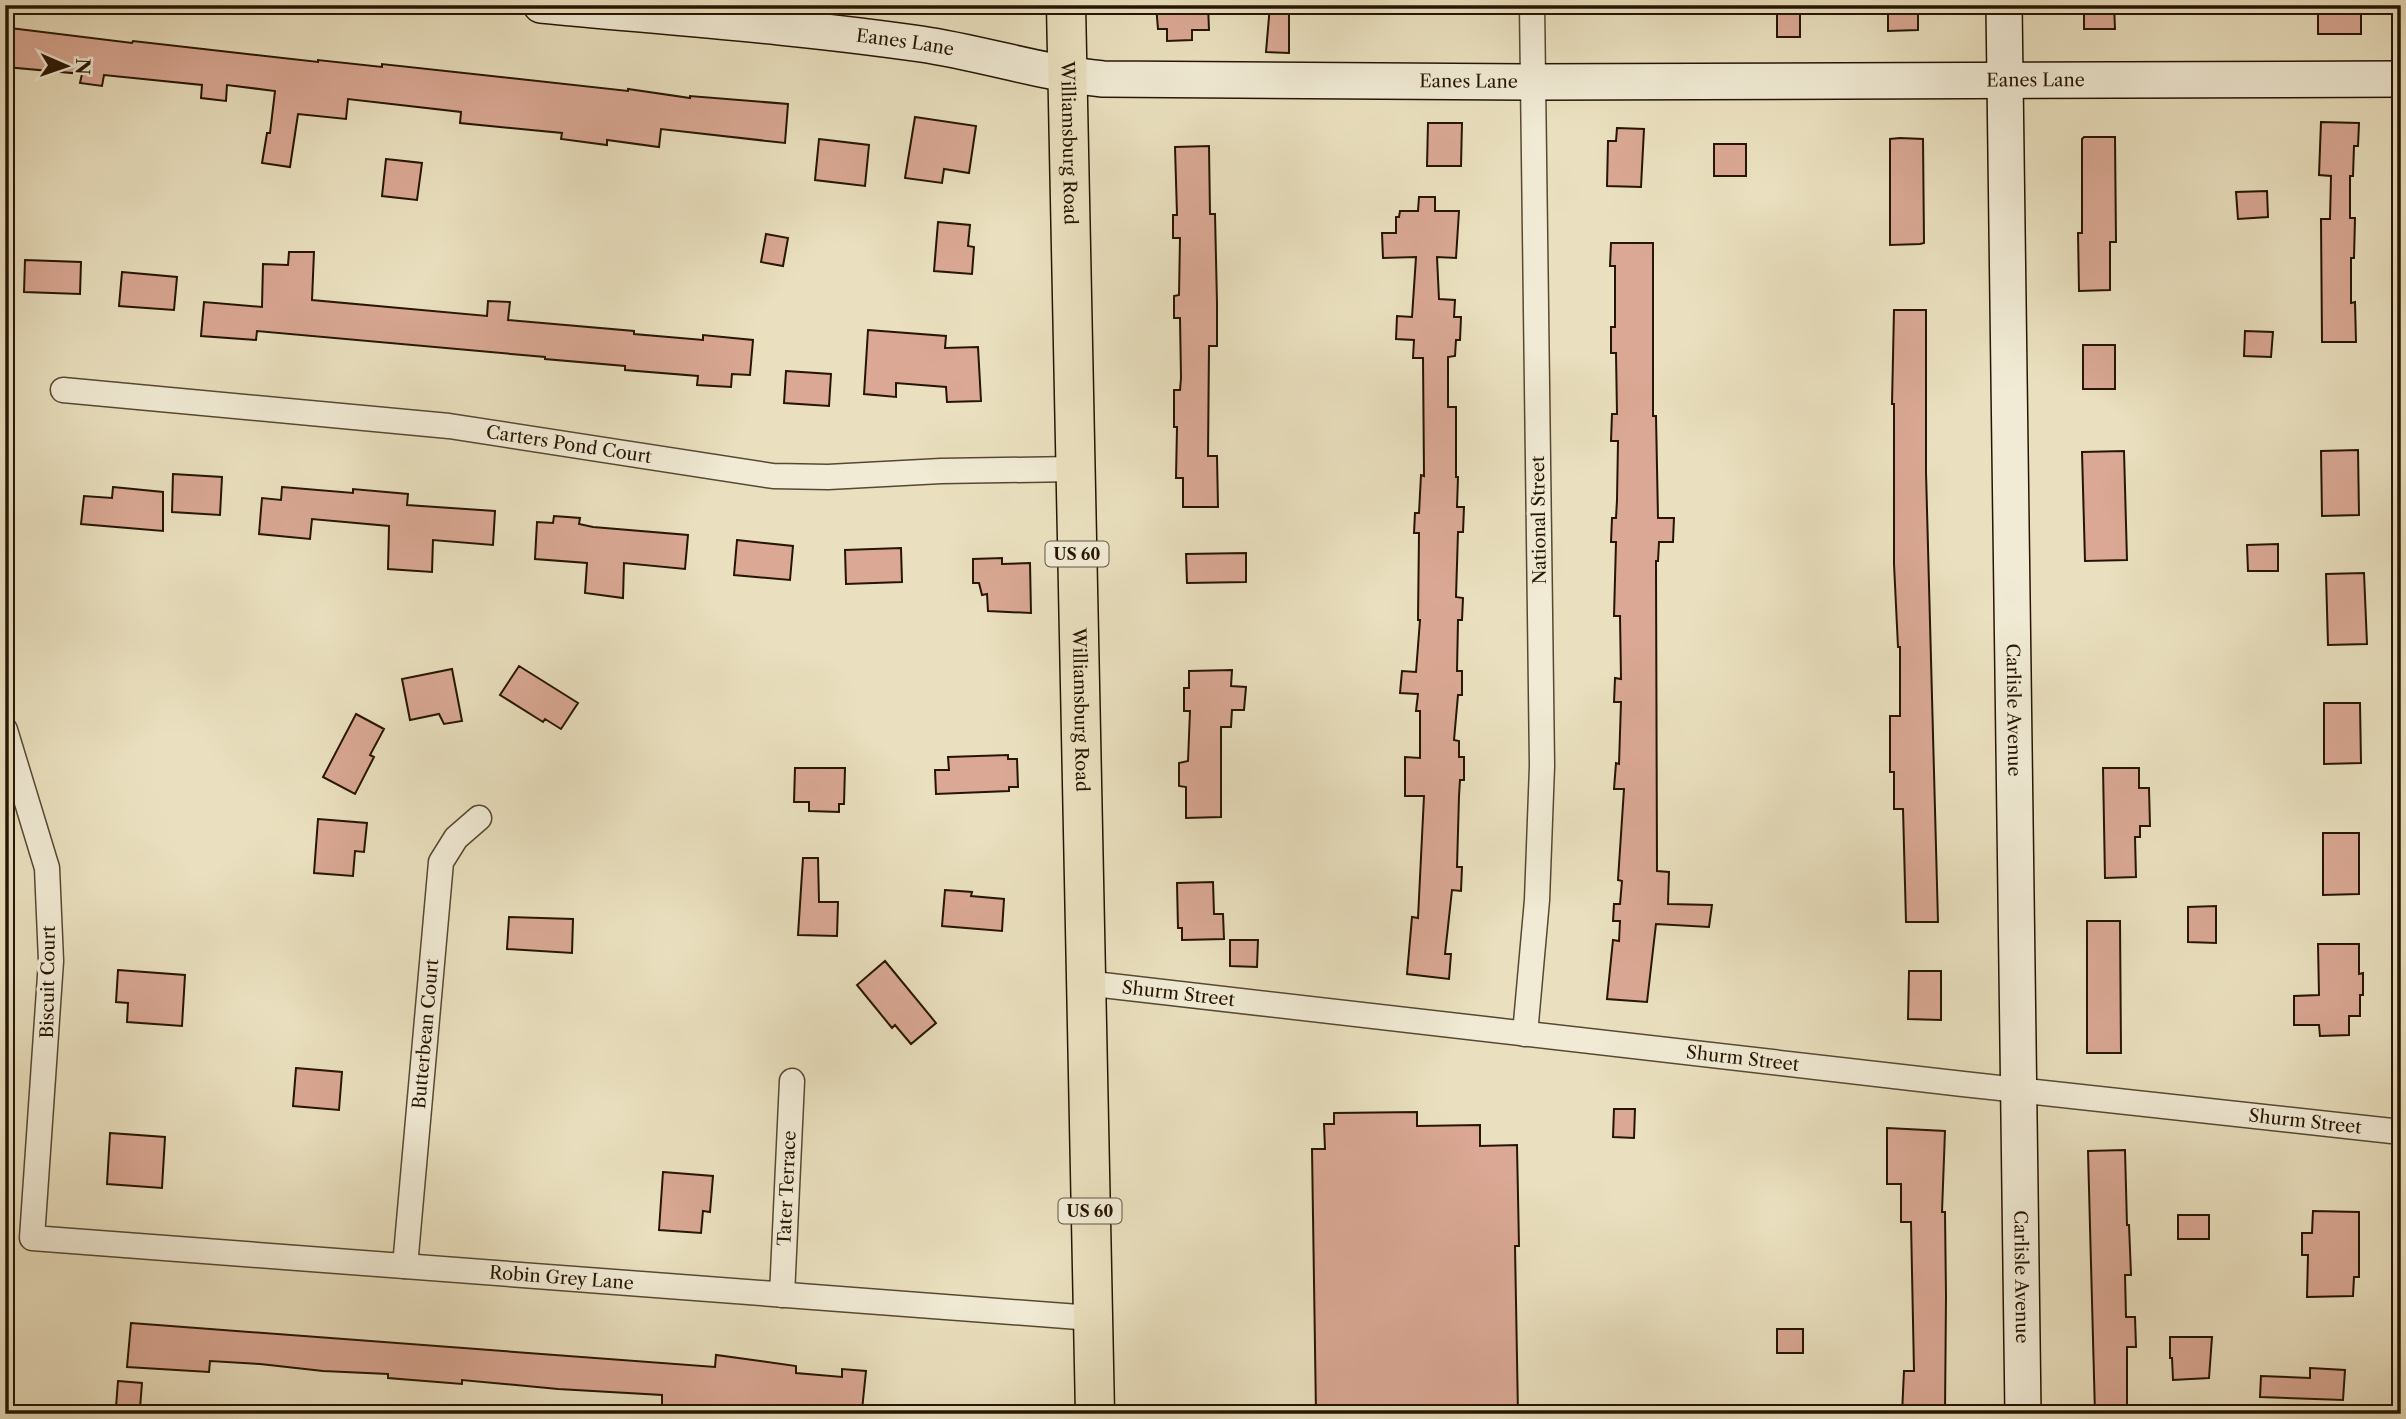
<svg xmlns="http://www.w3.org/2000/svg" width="2406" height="1419" viewBox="0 0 2406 1419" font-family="'Libre Caslon Text',serif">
<rect width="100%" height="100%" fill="#eae0bf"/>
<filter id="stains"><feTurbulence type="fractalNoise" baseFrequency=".00286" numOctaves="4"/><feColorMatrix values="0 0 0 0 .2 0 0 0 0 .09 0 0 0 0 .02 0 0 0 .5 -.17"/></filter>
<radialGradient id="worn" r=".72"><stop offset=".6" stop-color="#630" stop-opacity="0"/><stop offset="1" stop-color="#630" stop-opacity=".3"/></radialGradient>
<path fill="#daa894" stroke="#261503" stroke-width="2" d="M 1156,5 L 1208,5 L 1209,30 L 1192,30 L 1192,40 L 1167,41 L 1167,29 L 1158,29 Z
M 1270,5 L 1289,5 L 1289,53 L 1266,52 Z
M 1888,5 L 1918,5 L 1918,30 L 1888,31 Z
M 2084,5 L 2114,5 L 2115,29 L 2084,29 Z
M 2318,5 L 2361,5 L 2361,34 L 2318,34 Z
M 1777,11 L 1800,11 L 1800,37 L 1777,37 Z
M 10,28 L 132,43 L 133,41 L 318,62 L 318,60 L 382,67 L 382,64 L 628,91 L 628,89 L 690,98 L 690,96 L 788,104 L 785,143 L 661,129 L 659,147 L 607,140 L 607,145 L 561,139 L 562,133 L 460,123 L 461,112 L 348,99 L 346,119 L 298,114 L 290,167 L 262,163 L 267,133 L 270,133 L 275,91 L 227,85 L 226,101 L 201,98 L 202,85 L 104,75 L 102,86 L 80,83 L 82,74 L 6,67 Z
M 915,117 L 976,126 L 969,173 L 944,169 L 942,183 L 905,178 Z
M 2321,122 L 2359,123 L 2358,146 L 2354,146 L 2353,176 L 2350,176 L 2350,218 L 2355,218 L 2354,258 L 2351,258 L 2351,303 L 2355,302 L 2356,342 L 2322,342 L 2321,219 L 2330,219 L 2331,176 L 2319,175 Z
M 1428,123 L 1462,123 L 1461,166 L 1427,166 Z
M 1617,128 L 1644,129 L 1641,187 L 1607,186 L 1608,141 L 1616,141 Z
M 2084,137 L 2115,137 L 2116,242 L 2110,242 L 2110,290 L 2079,291 L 2078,233 L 2082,233 L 2082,139 Z
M 1900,138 L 1923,139 L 1924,243 L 1920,244 L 1890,245 L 1890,139 Z
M 819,139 L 869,145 L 865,186 L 815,180 Z
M 1714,144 L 1746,144 L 1746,176 L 1714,176 Z
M 1209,146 L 1210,214 L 1215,214 L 1217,303 L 1217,346 L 1209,346 L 1208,456 L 1217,456 L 1218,507 L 1183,507 L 1183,478 L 1176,478 L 1177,427 L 1174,427 L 1174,390 L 1180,390 L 1181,378 L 1180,318 L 1174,318 L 1174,296 L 1179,295 L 1180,238 L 1173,238 L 1173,215 L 1177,215 L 1175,147 Z
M 386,159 L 422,163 L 417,200 L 382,196 Z
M 2267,191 L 2268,217 L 2238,219 L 2236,192 Z
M 1419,197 L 1435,197 L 1435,211 L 1459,211 L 1456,258 L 1437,257 L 1439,299 L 1455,300 L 1454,317 L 1461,317 L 1460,340 L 1456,340 L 1455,356 L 1448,357 L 1448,407 L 1456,407 L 1456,477 L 1458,477 L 1457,507 L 1464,507 L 1463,532 L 1458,532 L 1456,597 L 1463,598 L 1462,620 L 1458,620 L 1457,671 L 1462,671 L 1462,695 L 1458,695 L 1454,740 L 1459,741 L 1459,757 L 1464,757 L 1464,780 L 1460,780 L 1459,796 L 1457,867 L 1462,867 L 1461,891 L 1452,890 L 1445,954 L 1451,954 L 1449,979 L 1407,974 L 1412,917 L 1418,918 L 1424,796 L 1405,796 L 1405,757 L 1420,758 L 1420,711 L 1416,711 L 1418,694 L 1400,693 L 1402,671 L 1416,672 L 1420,620 L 1418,620 L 1419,533 L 1414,533 L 1415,513 L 1419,513 L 1421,475 L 1424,476 L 1423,358 L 1413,358 L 1414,340 L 1396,339 L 1397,316 L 1412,317 L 1416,257 L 1383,258 L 1382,233 L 1396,233 L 1396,217 L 1399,217 L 1400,211 L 1418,211 Z
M 938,222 L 970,225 L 968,246 L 974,247 L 972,274 L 934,271 Z
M 766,234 L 788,238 L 783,266 L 761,262 Z
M 1611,243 L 1653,243 L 1653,416 L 1656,416 L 1658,518 L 1674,518 L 1673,542 L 1659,542 L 1658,561 L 1656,561 L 1657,871 L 1669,872 L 1668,904 L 1712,905 L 1709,927 L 1656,924 L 1647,1002 L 1607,999 L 1613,940 L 1619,941 L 1620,921 L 1613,921 L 1614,904 L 1620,904 L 1622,881 L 1618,880 L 1624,789 L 1614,789 L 1616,763 L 1619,764 L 1621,702 L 1614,702 L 1615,678 L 1621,679 L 1620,616 L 1614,616 L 1616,542 L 1611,542 L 1612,518 L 1616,518 L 1617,500 L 1618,441 L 1611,441 L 1612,414 L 1617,414 L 1616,353 L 1611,353 L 1611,327 L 1615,327 L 1615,266 L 1610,266 Z
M 289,252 L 314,252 L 312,300 L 487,316 L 488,301 L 510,302 L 508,320 L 634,331 L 634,334 L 703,340 L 703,335 L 753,340 L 750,375 L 732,374 L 731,387 L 697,385 L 698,376 L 625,370 L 625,366 L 545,359 L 545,357 L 257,331 L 256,340 L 201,336 L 204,302 L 262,307 L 263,264 L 288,265 Z
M 25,260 L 81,262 L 80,294 L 24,292 Z
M 122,272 L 177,277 L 174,310 L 119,306 Z
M 1894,310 L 1926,310 L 1926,472 L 1938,922 L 1906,922 L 1903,809 L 1894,809 L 1894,772 L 1890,772 L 1890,716 L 1900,716 L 1900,647 L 1898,647 L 1894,564 L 1894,404 L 1892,404 Z
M 868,330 L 946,336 L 945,348 L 978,347 L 981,401 L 947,402 L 946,387 L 896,383 L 896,397 L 864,394 Z
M 2245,331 L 2273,332 L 2271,357 L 2244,356 Z
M 2083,345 L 2115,345 L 2115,389 L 2083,389 Z
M 786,371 L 831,374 L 829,406 L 784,403 Z
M 2358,450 L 2359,515 L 2322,516 L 2321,451 Z
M 2124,451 L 2127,560 L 2085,561 L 2082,452 Z
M 173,474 L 222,477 L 220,515 L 172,512 Z
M 113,487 L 163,492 L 163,531 L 81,524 L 84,496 L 112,498 Z
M 282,487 L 353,493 L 353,489 L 408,494 L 407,505 L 495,511 L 493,545 L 433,540 L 432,572 L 388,569 L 389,526 L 312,519 L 310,539 L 259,534 L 262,498 L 281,500 Z
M 554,516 L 580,518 L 579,524 L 593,527 L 688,535 L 685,569 L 624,563 L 623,598 L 585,593 L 587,563 L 535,559 L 537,522 L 553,523 Z
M 737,540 L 793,546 L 790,580 L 734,575 Z
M 2278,544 L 2278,571 L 2248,571 L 2247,545 Z
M 901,548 L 902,582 L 846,584 L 845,550 Z
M 1246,553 L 1246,582 L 1187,583 L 1186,554 Z
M 1002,558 L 1002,564 L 1030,563 L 1031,613 L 988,611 L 987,594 L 982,595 L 979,583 L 973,583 L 973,559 Z
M 2364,573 L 2367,644 L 2328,645 L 2326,574 Z
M 519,666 L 578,703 L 561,729 L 545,719 L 543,722 L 500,695 Z
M 452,669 L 462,721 L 444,724 L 439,714 L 410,720 L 402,679 Z
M 1232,670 L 1231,686 L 1246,687 L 1244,710 L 1232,710 L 1231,727 L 1221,727 L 1221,817 L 1186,818 L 1186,787 L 1179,786 L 1179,763 L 1188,761 L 1190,711 L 1184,711 L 1184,688 L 1189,688 L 1189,671 Z
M 2324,703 L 2360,703 L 2361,763 L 2324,764 Z
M 356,714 L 384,729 L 370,755 L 374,757 L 355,794 L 323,777 Z
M 1008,755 L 1008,759 L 1017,759 L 1018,787 L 1009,787 L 1009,791 L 936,794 L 935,770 L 949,770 L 948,757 Z
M 795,768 L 845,768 L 844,804 L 839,804 L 839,812 L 809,811 L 809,802 L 794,802 Z
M 2103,768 L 2139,768 L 2139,788 L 2149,788 L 2150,826 L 2140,826 L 2140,837 L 2135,837 L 2136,877 L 2105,878 Z
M 318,819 L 367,823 L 364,852 L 355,851 L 353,876 L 314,873 Z
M 2323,833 L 2359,833 L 2359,894 L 2323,895 Z
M 803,858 L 818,858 L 819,902 L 838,902 L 837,936 L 798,935 Z
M 1213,882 L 1214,914 L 1223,914 L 1224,939 L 1182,940 L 1182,928 L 1178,928 L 1177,883 Z
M 945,890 L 972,892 L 971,896 L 1004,899 L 1002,931 L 942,926 Z
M 2216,906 L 2216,943 L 2188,942 L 2188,907 Z
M 509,917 L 573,919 L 572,953 L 507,949 Z
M 2087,921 L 2120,921 L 2121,1053 L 2087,1053 Z
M 1230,940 L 1258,940 L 1257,967 L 1230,966 Z
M 2318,944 L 2359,944 L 2359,974 L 2363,973 L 2363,995 L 2360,995 L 2360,1016 L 2349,1016 L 2349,1035 L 2320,1036 L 2319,1025 L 2294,1025 L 2294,996 L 2319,995 Z
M 885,961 L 936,1023 L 911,1044 L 895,1025 L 892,1028 L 857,985 Z
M 118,970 L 185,975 L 182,1026 L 127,1022 L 128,1003 L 116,1002 Z
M 1909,971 L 1941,971 L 1941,1020 L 1908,1019 Z
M 296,1068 L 342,1072 L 339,1110 L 293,1106 Z
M 1614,1109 L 1635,1109 L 1634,1138 L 1613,1137 Z
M 1417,1112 L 1417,1126 L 1480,1125 L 1480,1146 L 1517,1145 L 1519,1246 L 1515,1246 L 1518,1414 L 1316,1414 L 1312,1149 L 1325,1149 L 1324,1124 L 1334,1124 L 1334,1113 Z
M 1887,1128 L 1945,1131 L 1942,1212 L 1945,1212 L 1946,1296 L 1945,1414 L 1902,1414 L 1904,1371 L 1914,1371 L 1911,1222 L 1901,1222 L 1901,1184 L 1887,1184 Z
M 110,1133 L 165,1137 L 162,1188 L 107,1184 Z
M 2125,1150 L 2127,1225 L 2129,1225 L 2131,1275 L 2125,1275 L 2126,1317 L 2135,1317 L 2136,1347 L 2127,1347 L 2127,1414 L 2095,1414 L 2088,1151 Z
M 663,1172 L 713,1176 L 710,1212 L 703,1211 L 701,1233 L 659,1230 Z
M 2313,1211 L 2359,1212 L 2359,1277 L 2354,1277 L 2353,1296 L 2307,1297 L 2308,1255 L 2302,1255 L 2302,1233 L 2312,1233 Z
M 2178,1215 L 2209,1215 L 2209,1239 L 2178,1239 Z
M 131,1323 L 715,1367 L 716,1355 L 796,1366 L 796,1373 L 842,1377 L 842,1369 L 866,1371 L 862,1410 L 857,1410 L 856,1414 L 764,1414 L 765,1410 L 718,1405 L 717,1412 L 662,1407 L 662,1395 L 558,1389 L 462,1380 L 462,1384 L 388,1378 L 388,1374 L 323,1371 L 260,1364 L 210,1361 L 209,1372 L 127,1367 Z
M 1777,1329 L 1803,1329 L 1803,1353 L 1777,1353 Z
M 2170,1337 L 2212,1337 L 2209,1378 L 2173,1380 L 2172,1358 L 2170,1358 Z
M 2310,1368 L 2345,1370 L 2343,1400 L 2260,1397 L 2261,1376 L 2310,1378 Z
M 118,1381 L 142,1383 L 140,1408 L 116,1407 Z"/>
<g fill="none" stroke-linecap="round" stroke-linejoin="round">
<g stroke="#574832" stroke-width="27">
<g id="street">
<path id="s1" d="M 63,390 L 449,426 L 773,476 L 828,477 L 941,471 L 1075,469"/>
<path id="s2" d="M 5,730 L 47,868 L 51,961 L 32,1238 L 1092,1318"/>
<path id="s3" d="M 1085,983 L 1963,1084 L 2401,1132"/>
<path d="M 1525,1034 L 1537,900 L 1542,766 L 1532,5"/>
<path id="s4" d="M 405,1266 L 441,862 L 456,838 L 479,818"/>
<path id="s5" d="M 782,1295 L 792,1081"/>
</g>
</g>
<g stroke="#261503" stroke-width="38">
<g id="secondary">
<path id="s6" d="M 541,5 C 667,17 795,26 921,44 C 982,53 1041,73 1103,79 L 1534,82 L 2401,79"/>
<path id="s7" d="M 2004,5 L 2023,1414"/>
</g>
</g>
<g stroke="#261503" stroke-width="41">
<g id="primary">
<path id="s8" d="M 1066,5 L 1095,1414"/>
</g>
</g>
<use href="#street" stroke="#f1ebd5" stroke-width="24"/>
<use href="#secondary" stroke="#f1ebd5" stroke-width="35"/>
<use href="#primary" stroke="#eae0bf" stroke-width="38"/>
</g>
<g text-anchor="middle" stroke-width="7" stroke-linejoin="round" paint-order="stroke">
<g fill="#f1ebd5" stroke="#635542" stroke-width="2">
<rect x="1045.5" y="541.5" width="63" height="25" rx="5"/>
<rect x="1058.5" y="1198.5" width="63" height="25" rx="5"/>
</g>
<g font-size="16" font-weight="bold" fill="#261503">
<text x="1077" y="560">US 60</text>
<text x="1090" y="1217">US 60</text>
</g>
<g font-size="18" fill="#261503" stroke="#f1ebd5">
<text dy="6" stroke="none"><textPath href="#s6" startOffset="366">Eanes Lane</textPath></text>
<text dy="6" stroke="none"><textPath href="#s6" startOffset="1500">Eanes Lane</textPath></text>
<text dy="6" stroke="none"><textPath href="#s6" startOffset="933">Eanes Lane</textPath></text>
<text dy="6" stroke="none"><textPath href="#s8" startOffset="138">Williamsburg Road</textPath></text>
<text dy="6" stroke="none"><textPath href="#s1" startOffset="509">Carters Pond Court</textPath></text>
<text transform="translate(1539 520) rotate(-91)" y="6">National Street</text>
<text dy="6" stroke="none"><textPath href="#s8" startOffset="705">Williamsburg Road</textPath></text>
<text dy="6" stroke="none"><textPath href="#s7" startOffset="705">Carlisle Avenue</textPath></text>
<text transform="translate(48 982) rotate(-89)" y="6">Biscuit Court</text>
<text dy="6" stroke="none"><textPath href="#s3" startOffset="94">Shurm Street</textPath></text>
<text dy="6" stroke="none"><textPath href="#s4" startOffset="233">Butterbean Court</textPath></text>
<text dy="6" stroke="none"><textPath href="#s3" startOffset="662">Shurm Street</textPath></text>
<text dy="6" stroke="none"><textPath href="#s3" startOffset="1228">Shurm Street</textPath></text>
<text dy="6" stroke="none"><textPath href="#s5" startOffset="107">Tater Terrace</textPath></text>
<text dy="6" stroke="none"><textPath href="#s7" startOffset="1272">Carlisle Avenue</textPath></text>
<text dy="6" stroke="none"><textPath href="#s2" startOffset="1046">Robin Grey Lane</textPath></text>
</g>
</g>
<rect width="2406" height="1419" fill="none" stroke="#eae0bf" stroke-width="28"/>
<rect x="7" y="7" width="2392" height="1405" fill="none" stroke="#261503" stroke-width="3.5"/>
<rect x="14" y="14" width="2378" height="1391" fill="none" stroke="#261503" stroke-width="2"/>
<g transform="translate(66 66) rotate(92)" stroke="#f1ebd5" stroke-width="5" paint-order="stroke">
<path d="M0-5L12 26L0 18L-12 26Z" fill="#261503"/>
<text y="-10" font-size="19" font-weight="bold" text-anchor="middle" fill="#261503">N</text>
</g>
<rect width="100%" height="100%" filter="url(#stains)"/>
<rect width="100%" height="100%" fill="url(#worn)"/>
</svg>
